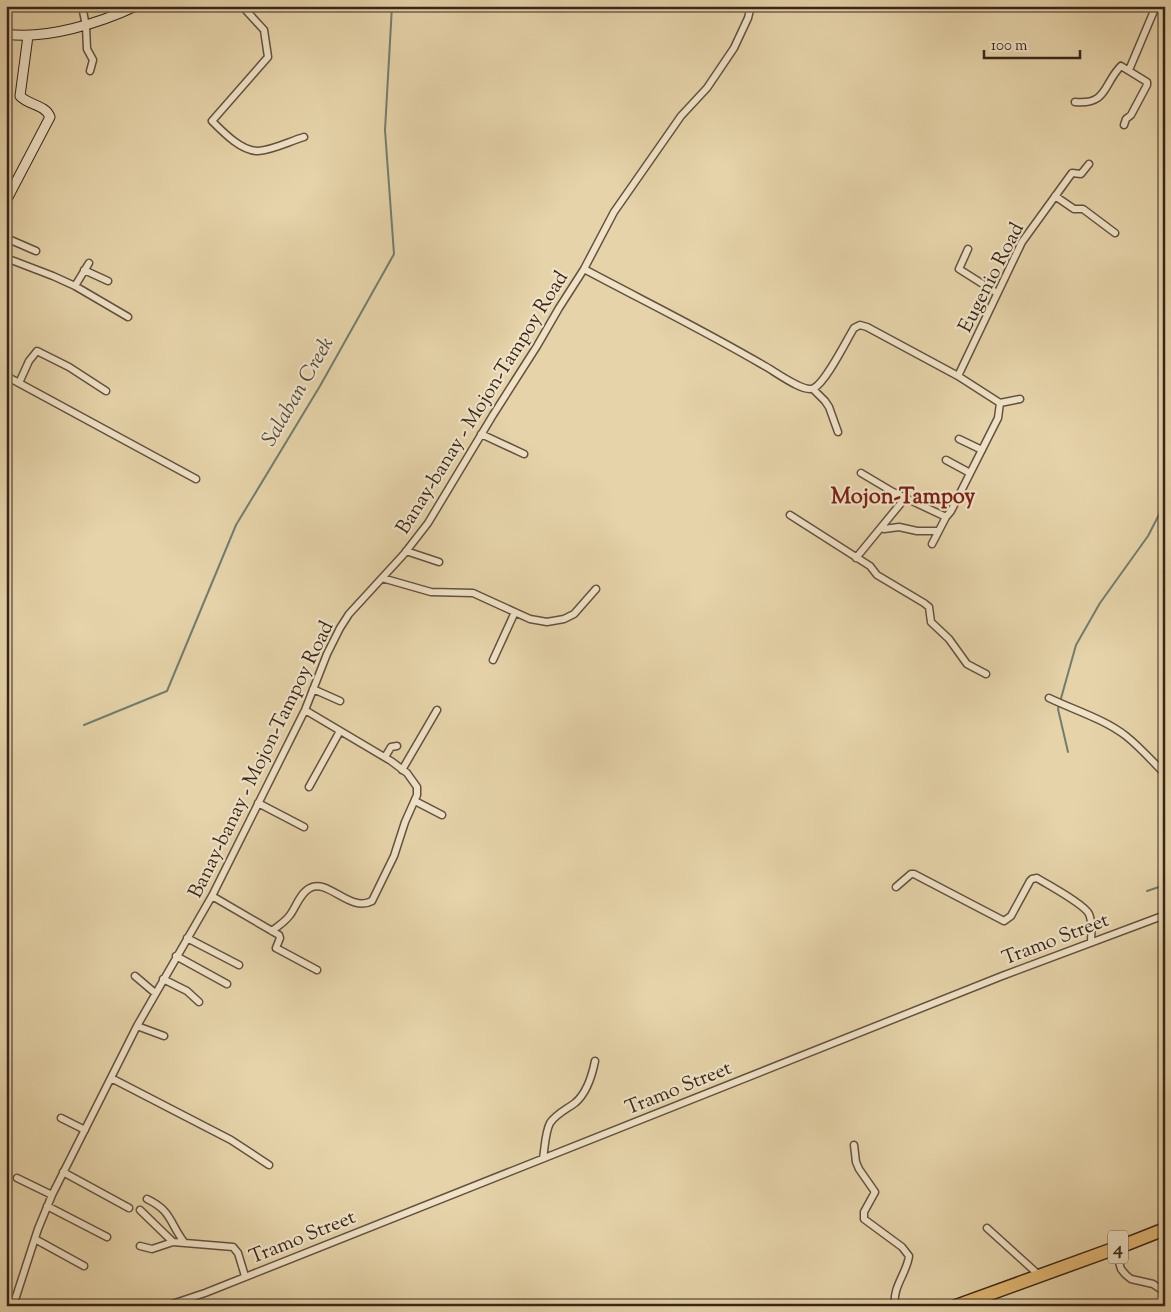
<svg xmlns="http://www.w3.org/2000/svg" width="1171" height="1312" viewBox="0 0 1171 1312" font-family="'Sorts Mill Goudy',serif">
<rect width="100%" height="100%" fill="#e6d3a9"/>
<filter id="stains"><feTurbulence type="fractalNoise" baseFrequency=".004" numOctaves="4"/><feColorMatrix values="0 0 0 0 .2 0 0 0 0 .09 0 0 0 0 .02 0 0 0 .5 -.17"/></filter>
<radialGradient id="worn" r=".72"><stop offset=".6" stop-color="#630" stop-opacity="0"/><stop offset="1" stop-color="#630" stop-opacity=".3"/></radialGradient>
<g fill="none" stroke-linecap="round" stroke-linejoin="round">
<path stroke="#707e6f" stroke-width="2" d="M 84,725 L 167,691 L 236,525 L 320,386 L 394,254 L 385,130 L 392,6
M 1068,752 L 1058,709 L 1076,645 L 1100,603 L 1148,536 L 1165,503
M 1147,891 L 1165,885"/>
<g stroke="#63513e" stroke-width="9">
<path id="street" d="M 82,6 L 86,26 L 87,49 L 93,60 L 90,71
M 242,6 L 264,30 L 268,57 L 212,121 C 223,132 241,151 258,151 C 273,150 290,141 304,137
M 1129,70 L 1156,6
M 1075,102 C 1108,105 1103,84 1121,66 L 1147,82 L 1147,85 L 1131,115 L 1126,119 L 1124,125
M 1055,196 L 1074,209 L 1083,209 L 1115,233
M 6,238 L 36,251
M 968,249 L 959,269 L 997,293
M 6,258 L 53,276 L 75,286 L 128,317
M 584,269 C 644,301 705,331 763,365 C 773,370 804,394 814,388 C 826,382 846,341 854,328 L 860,325 L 867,327 L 958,376 L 1000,403
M 84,270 L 108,281
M 75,286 L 89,263
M 6,376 L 196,479
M 958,376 L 1022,242 L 1072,173 L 1081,174 L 1089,164
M 19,383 L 29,361 L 37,351 L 69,367 L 106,391
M 813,389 L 825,401 L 829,407 L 838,432
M 1000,403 L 1020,399
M 481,434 L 524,454
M 959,439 L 982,450
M 946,460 L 970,473
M 861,473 L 893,492 L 946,517
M 790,515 L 870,566 L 877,575 L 924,603 L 929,607 L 931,622 L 949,639 L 967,664 L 986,674
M 884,529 L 899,527 L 917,531 L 938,531
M 932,544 L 946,517 L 951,511 L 998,418 L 1000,403
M 406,551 L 439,562
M 856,558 L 906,497
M 382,578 L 431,592 L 473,593 L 530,619 L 547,622 L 564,619 L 574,614 L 596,589
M 493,660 L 515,612
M 313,689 L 340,701
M 1049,698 C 1074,710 1104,719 1126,736 C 1140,747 1152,761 1165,774
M 385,757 L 391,747 L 397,746
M 402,770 L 437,710
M 309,787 L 340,731
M 415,801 L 442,815
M 258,803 L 304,827
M 896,887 L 911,874 L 914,874 L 1004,921 L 1011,916 L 1030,881 L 1032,879 L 1037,878 C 1048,885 1084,904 1089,914 C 1093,923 1091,933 1091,942
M 212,896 L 279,935 L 280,938 L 276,948 L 317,970
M 272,931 C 278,926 285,922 290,915 C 296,907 300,893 310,888 C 328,878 350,913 372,901 L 394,856 L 405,822 L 417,795 L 417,787 L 407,773 L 391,761 L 305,710
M 187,938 L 239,965
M 176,956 L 227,984
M 135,976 L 155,993
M 163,979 L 187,991 L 199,1002
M 137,1026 L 164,1036
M 111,1078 L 231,1140 L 269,1165
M 61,1118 L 85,1130
M 854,1145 L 856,1162 L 859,1169 L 875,1192 L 864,1212 L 864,1219 L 902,1247 L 909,1256 C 907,1273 892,1287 895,1306
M 543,1158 C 545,1147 545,1133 550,1123 C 556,1114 567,1109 575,1103 C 587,1093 592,1076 595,1061
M 63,1172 L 129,1208
M 17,1178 L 52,1195
M 147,1199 C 172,1211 169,1222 184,1242
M 47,1206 L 107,1237
M 140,1210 L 173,1242
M 987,1228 L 1039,1275
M 35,1239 L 84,1266
M 140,1246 L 152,1249 L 173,1242 L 233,1247 L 238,1253 L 245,1276
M 1115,1248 L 1121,1269 L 1126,1275 L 1131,1279 L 1153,1284 L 1165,1292
M 654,1305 L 655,1306
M 13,1306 L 38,1229 L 52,1195 L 137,1026 L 212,896 L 305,710 L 327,654 L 340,628 L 349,614 L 404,554 L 428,523 L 493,415 L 537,346 L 559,308 L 584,269 L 614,212 L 681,116 L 707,88 L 734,48 L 748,18 L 751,6
M 166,1306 L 205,1293 L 1002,976 L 1165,915"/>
</g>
<g stroke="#37261a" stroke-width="11">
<path id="secondary" d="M 6,34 C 46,40 100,23 136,6
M 6,201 L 50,117 C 46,105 28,105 20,96 L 28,36"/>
</g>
<g stroke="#37261a" stroke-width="15">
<path id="highway" d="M 956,1306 L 1127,1244 L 1165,1229"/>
</g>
<use href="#street" stroke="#efe2c7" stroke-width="6"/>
<use href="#secondary" stroke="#efe2c7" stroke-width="9"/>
<use href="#highway" stroke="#e3ba74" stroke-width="12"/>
</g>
<g text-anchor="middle" stroke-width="4.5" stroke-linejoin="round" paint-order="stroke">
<rect fill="#efe2c7" stroke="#6e5e4e" stroke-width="1" x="1108" y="1230.5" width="20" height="33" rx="4"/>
<g font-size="19" font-weight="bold" fill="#37261a">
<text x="1118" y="1254">4</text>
</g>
<g font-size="20" fill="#37261a" stroke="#efe2c7">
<text transform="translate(990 277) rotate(-63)" y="7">Eugenio Road</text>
<text transform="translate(481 402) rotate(-58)" y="7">Banay-banay - Mojon-Tampoy Road</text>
<text transform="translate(260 759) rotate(-64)" y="7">Banay-banay - Mojon-Tampoy Road</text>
<text transform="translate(1055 938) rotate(-21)" y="7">Tramo Street</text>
<text transform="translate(678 1087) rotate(-22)" y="7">Tramo Street</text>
<text transform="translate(302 1236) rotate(-22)" y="7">Tramo Street</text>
</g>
<g font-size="21" font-style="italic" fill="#4f4a3e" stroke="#efe2c7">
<text transform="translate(297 391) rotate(-60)" y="7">Salaban Creek</text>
</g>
<g font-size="22" font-weight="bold" fill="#7a1f14" stroke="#efe2c7">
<text x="903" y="503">Mojon-Tampoy</text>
</g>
</g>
<rect width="1171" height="1312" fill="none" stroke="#e6d3a9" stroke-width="25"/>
<rect x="8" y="8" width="1156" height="1297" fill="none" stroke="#37261a" stroke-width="2.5"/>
<rect x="12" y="12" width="1146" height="1287" fill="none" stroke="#37261a"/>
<path d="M984 50v8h96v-8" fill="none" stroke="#37261a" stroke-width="2.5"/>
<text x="991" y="50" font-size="15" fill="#37261a" stroke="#efe2c7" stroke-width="4" paint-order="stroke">100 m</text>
<rect width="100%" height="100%" filter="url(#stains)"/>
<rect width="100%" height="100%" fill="url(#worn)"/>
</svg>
